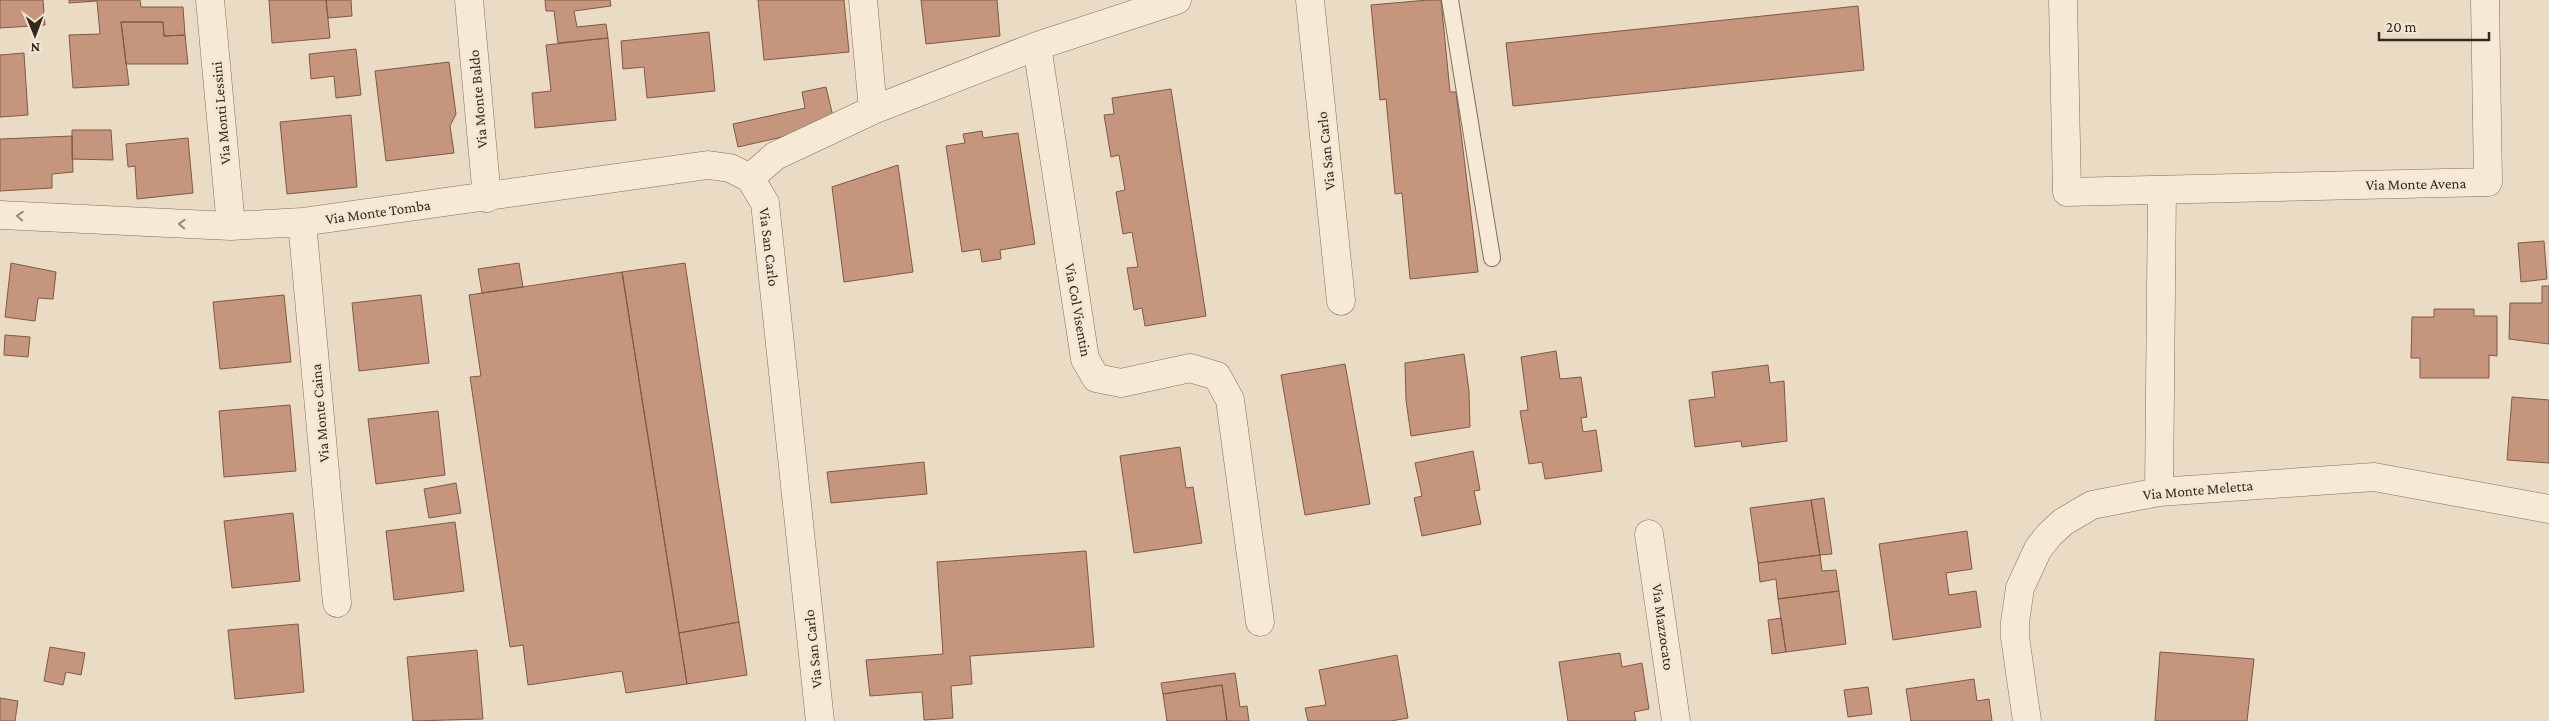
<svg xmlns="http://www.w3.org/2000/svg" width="2549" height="721" viewBox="0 0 2549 721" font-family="'Crimson Pro',serif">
<rect width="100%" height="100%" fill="#eadcc4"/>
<path fill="#c5967d" stroke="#805844" d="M 0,0 L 43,0 L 45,25 L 0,28 Z
M 69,0 L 140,0 L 141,7 L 183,7 L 185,35 L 164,36 L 163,22 L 121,22 L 129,85 L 73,88 L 69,35 L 100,34 L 97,1 L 69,3 Z
M 269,0 L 326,0 L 330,38 L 272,43 Z
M 326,0 L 351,0 L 352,16 L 328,18 Z
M 545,0 L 610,0 L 611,6 L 574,11 L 577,27 L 606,24 L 608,38 L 558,43 L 554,11 L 546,11 Z
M 758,0 L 844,0 L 849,52 L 764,60 Z
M 921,0 L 997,0 L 1000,36 L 926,44 Z
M 1428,0 L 1441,0 L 1450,92 L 1456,92 L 1478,272 L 1410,279 L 1402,193 L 1395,194 L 1386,99 L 1380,100 L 1371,5 Z
M 1858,6 L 1864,70 L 1513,106 L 1506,43 Z
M 121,22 L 163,22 L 164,36 L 185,35 L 188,64 L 126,64 Z
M 709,32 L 715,91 L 647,98 L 644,67 L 623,69 L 621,41 Z
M 608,38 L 616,120 L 535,128 L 532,93 L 551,91 L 546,45 Z
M 356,49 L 361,95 L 336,98 L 334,76 L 311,79 L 309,54 Z
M 24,53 L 28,115 L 0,117 L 0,55 Z
M 449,62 L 456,114 L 450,126 L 454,153 L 386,161 L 375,71 Z
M 826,87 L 835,125 L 738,147 L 733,124 L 805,108 L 802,92 Z
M 1171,89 L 1206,316 L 1145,326 L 1142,308 L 1134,310 L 1127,268 L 1138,267 L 1132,232 L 1123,234 L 1116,192 L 1125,190 L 1119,155 L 1111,157 L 1104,115 L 1114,114 L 1112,98 Z
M 351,115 L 357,187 L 287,194 L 280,122 Z
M 72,130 L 111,130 L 113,160 L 72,159 Z
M 982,131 L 983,138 L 1018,133 L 1035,244 L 1000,250 L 1001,259 L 982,262 L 980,249 L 962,252 L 946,146 L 965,143 L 963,134 Z
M 72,136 L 73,172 L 52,174 L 52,188 L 0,191 L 0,139 Z
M 188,138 L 193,193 L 137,199 L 135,166 L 128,167 L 126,144 Z
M 898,165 L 913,272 L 844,282 L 832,187 Z
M 2544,241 L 2547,279 L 2521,282 L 2518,243 Z
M 11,263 L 56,272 L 53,299 L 38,298 L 35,321 L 5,317 Z
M 519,263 L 523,287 L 482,293 L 478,269 Z
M 685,263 L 739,622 L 679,633 L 622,272 Z
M 622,272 L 687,684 L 626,693 L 622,671 L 528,685 L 523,645 L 510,647 L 470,377 L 481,376 L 469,295 Z
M 2542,286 L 2549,286 L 2549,344 L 2509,339 L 2510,303 L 2542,303 Z
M 284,295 L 291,362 L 220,369 L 213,302 Z
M 421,295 L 429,363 L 359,371 L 352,303 Z
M 2434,309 L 2474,309 L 2474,316 L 2497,316 L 2497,356 L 2489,355 L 2489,378 L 2420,378 L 2420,358 L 2411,358 L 2412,317 L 2434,317 Z
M 5,335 L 30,337 L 28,357 L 4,355 Z
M 1556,351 L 1560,379 L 1581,377 L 1587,417 L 1581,418 L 1583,432 L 1596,430 L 1602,471 L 1545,479 L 1542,462 L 1529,464 L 1520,411 L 1528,410 L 1521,357 Z
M 1464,354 L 1469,391 L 1470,427 L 1411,436 L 1406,400 L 1405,363 Z
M 1345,364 L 1370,504 L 1305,515 L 1281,375 Z
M 1768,365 L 1770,383 L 1784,381 L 1787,441 L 1742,447 L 1741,441 L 1695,447 L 1689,400 L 1715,397 L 1712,372 Z
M 2512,397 L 2549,400 L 2549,463 L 2507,460 Z
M 290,405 L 296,471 L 224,477 L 219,411 Z
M 438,411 L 445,475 L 376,484 L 368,419 Z
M 1180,447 L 1186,488 L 1193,487 L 1202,543 L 1134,553 L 1120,456 Z
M 1473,451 L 1480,490 L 1474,491 L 1481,524 L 1422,536 L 1414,498 L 1422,496 L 1415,463 Z
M 924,462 L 927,494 L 831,503 L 827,472 Z
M 456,483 L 461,513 L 429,518 L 424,489 Z
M 1824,498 L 1832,554 L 1820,555 L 1811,500 Z
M 1811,500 L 1820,555 L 1758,563 L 1750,508 Z
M 293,513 L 300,581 L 232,588 L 224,521 Z
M 455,522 L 464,591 L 394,600 L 386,531 Z
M 1967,531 L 1972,569 L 1946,573 L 1949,595 L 1976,591 L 1981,627 L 1893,640 L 1879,544 Z
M 1086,551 L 1094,647 L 970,656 L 972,684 L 951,686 L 953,718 L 924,720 L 922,692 L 870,696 L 866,660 L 943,654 L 937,562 Z
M 1820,555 L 1822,571 L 1836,570 L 1839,591 L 1778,599 L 1776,579 L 1760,582 L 1758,563 Z
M 1839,591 L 1846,644 L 1786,652 L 1778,599 Z
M 1781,618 L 1786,652 L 1772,654 L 1768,620 Z
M 739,622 L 747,675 L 687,684 L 679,633 Z
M 298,624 L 304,692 L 235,699 L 228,630 Z
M 50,647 L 85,653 L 81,675 L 66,672 L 63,685 L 44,681 Z
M 477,650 L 483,719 L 413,721 L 407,657 Z
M 2160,652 L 2254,659 L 2247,721 L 2155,721 Z
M 1620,653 L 1622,667 L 1642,663 L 1649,709 L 1634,712 L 1636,721 L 1568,721 L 1559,662 Z
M 1397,655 L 1408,718 L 1391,721 L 1308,721 L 1305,708 L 1326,705 L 1319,670 Z
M 1235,673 L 1240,707 L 1247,706 L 1249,721 L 1227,721 L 1222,685 L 1163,694 L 1161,683 Z
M 1974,679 L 1977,701 L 1989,699 L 1992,721 L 1911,721 L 1906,689 Z
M 1222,685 L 1227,721 L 1167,721 L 1163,694 Z
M 1868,687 L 1872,714 L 1848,717 L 1844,690 Z
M 0,698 L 18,701 L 15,721 L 0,721 Z"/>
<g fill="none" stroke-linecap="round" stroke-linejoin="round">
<g stroke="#836e5c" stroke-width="18">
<path id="service" d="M 1450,0 L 1492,258"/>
</g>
<g stroke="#836e5c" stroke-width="29">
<path id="minor" d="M 210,0 L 231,226
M 469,0 L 487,198
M 863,0 L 873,110
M 1310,0 L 1341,301
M 2063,0 L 2067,192 L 2488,182 L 2485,0
M 1037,46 L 1085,359 L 1096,378 L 1121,383 L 1190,368 L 1217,376 L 1230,400 L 1260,622
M 750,178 L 765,203 L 820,721
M 750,178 L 775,156 L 873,110 L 1037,46 L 1177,0
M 0,215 L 231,226 L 302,222 L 708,165 L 730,168 L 750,178
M 302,222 L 337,603
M 2159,492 L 2162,190
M 1649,534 L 1676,721
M 2027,721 L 2015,637 L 2015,622 L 2020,588 L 2038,549 L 2049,535 L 2063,522 L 2092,505 L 2159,492 L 2374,477 L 2549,509"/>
</g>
<use href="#service" stroke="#f6ead7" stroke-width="16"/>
<use href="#minor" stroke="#f6ead7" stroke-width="28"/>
</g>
<defs><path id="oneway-chevron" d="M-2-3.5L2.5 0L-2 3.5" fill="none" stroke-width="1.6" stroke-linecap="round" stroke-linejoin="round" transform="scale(1.25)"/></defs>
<g stroke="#95897b">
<use href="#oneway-chevron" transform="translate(20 216) rotate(-176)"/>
<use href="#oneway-chevron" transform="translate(182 224) rotate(-178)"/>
</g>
<g text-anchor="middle" stroke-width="5" stroke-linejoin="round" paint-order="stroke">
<g font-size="15" fill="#34281f" stroke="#f2e7d3">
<text transform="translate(478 99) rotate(-95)" y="5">Via Monte Baldo</text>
<text transform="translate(221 113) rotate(-95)" y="5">Via Monti Lessini</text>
<text transform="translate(1326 151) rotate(-96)" y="5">Via San Carlo</text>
<text transform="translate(2416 184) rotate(-1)" y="5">Via Monte Avena</text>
<text transform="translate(378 212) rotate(-8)" y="5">Via Monte Tomba</text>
<text transform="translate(769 247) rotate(83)" y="5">Via San Carlo</text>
<text transform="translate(1078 310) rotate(80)" y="5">Via Col Visentin</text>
<text transform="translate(320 413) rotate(-95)" y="5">Via Monte Caina</text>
<text transform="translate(2198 490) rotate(-5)" y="5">Via Monte Meletta</text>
<text transform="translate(1663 627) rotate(82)" y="5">Via Mazzocato</text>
<text transform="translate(813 649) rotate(-96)" y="5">Via San Carlo</text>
</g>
</g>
<g transform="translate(35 35) rotate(179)" stroke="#f2e7d3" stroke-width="4" paint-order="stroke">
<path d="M0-4L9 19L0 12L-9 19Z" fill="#34281f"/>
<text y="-8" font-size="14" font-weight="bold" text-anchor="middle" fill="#34281f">N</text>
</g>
<path d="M2379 32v8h110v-8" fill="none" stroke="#34281f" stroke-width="2.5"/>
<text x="2386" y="32" font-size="15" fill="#34281f" stroke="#f2e7d3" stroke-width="4" paint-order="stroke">20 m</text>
</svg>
